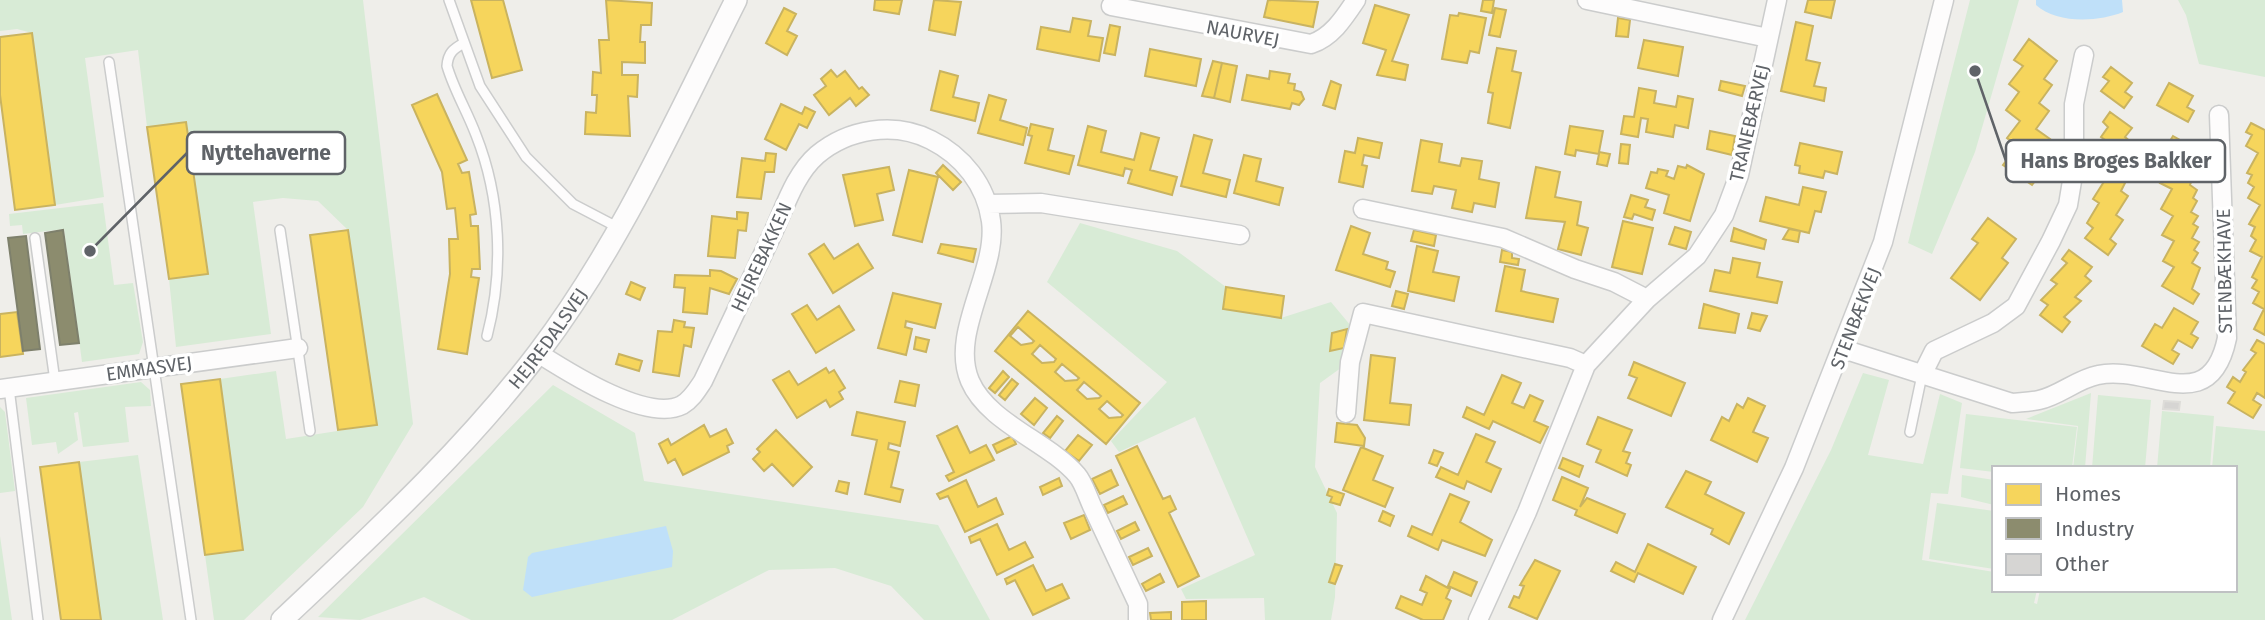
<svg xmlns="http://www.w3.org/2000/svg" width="2265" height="620" viewBox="0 0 2265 620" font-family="'Fira Sans',sans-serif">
<rect width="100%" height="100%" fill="#efeeea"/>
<path fill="#d8ebd6" d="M 0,0 L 363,0 L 413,424 L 363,507 L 244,620 L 214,620 L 205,555 L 243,550 L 220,379 L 276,371 L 286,439 L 376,425 L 348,230 L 318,201 L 283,198 L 253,202 L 271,334 L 176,347 L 169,279 L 208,273 L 186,122 L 147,127 L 138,50 L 85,58 L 104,197 L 55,205 L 32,33 L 17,29 L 0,31 Z
M 1970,0 L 2019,0 L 1975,152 L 1932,254 L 1908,243 Z
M 2178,0 L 2265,0 L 2265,77 L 2199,64 L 2186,15 Z
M 103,203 L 114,285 L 133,283 L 143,342 L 139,354 L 82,362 L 64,229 L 23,234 L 22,225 L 10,226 L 9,214 Z
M 1080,223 L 1177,251 L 1226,287 L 1223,309 L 1281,318 L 1331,302 L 1351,326 L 1345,365 L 1320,383 L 1315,467 L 1337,513 L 1335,597 L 1331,620 L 1265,620 L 1264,598 L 1186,599 L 1181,589 L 1255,555 L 1195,417 L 1119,452 L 1111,441 L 1167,382 L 1047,282 Z
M 1863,373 L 1889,380 L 1868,455 L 1923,464 L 1940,394 L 1962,403 L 1948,494 L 1931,493 L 1922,560 L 1994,572 L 1994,590 L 2037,590 L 2034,603 L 2037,604 L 2040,590 L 2235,590 L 2235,468 L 2212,468 L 2216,426 L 2265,431 L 2265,620 L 1745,620 L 1831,450 Z
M 141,382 L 150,390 L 151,406 L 125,407 L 129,442 L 83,447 L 78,412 L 74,413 L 78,440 L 58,454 L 56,442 L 32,445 L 26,398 Z
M 553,385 L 635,433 L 644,481 L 938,525 L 990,620 L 924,620 L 891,586 L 835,568 L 769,570 L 672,620 L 471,620 L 424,597 L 360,620 L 318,617 Z
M 2091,393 L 2085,468 L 2073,468 L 2078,426 L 2026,419 Z
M 2098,395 L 2151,400 L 2145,468 L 2092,468 Z
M 0,407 L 5,412 L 15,491 L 0,493 Z
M 2162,411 L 2214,416 L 2210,468 L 2157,468 Z
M 1966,414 L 2077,427 L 2072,468 L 1994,468 L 1994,472 L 1960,468 Z
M 138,455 L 163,620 L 101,620 L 79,462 Z
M 1962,475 L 1994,480 L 1994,505 L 1961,497 Z
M 1937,503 L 1994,511 L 1994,569 L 1929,559 Z
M 0,536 L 12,620 L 0,620 Z"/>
<path fill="#bfe0f9" d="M 2036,0 L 2122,0 L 2123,12 C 2099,22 2056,24 2036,5 Z
M 666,526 L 673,551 L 672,567 L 532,597 L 523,590 L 528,557 L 532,553 Z"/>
<path fill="#f6d55c" stroke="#c9b360" stroke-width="2" fill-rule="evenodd" d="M 471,0 L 503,0 L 522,70 L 492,78 Z
M 606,0 L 652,3 L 651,25 L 641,25 L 640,42 L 645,42 L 645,63 L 622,62 L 622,75 L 638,75 L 637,97 L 628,96 L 630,136 L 585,134 L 586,112 L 596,113 L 597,95 L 592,95 L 593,72 L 601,73 L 599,40 L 609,40 Z
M 875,0 L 902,0 L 899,14 L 874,10 Z
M 934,0 L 961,2 L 955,35 L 929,30 Z
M 1268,0 L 1318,2 L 1313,27 L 1264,17 Z
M 1483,0 L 1494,0 L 1492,13 L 1481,11 Z
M 1808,0 L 1835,0 L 1831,18 L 1805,12 Z
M 1375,5 L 1409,15 L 1392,61 L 1408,65 L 1405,80 L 1377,75 L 1386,50 L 1363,43 Z
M 784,8 L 796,14 L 787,31 L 797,36 L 787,55 L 766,43 Z
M 1495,8 L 1506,10 L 1500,37 L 1489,35 Z
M 1459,13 L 1486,18 L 1479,53 L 1470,51 L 1467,63 L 1442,59 L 1450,15 L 1458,16 Z
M 1073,18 L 1091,21 L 1088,36 L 1103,38 L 1099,61 L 1037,49 L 1041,27 L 1070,32 Z
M 1618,18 L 1630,20 L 1628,37 L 1616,36 Z
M 1796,22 L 1813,26 L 1806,60 L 1820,63 L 1814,86 L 1826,88 L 1824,101 L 1781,91 Z
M 1110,25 L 1120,27 L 1115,55 L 1104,53 Z
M 32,33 L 55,205 L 15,210 L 0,95 L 0,37 Z
M 2029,39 L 2057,61 L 2044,79 L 2052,85 L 2039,103 L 2049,111 L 2036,129 L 2050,139 L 2037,158 L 2047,166 L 2032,185 L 2003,165 L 2017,146 L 2007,138 L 2020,121 L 2006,110 L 2019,92 L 2009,84 L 2023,66 L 2014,60 Z
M 1644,40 L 1683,47 L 1678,76 L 1638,68 Z
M 1497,48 L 1516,51 L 1512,71 L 1521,73 L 1510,128 L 1488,123 L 1493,93 L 1488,92 Z
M 1150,49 L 1201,59 L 1196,86 L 1145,76 Z
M 1213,61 L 1222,63 L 1214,98 L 1202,96 Z
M 1222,63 L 1237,66 L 1230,102 L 1214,98 Z
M 2111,67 L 2132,83 L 2125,92 L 2132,97 L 2124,108 L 2101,91 L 2109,81 L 2103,77 Z
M 831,70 L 837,77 L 845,71 L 859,89 L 862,87 L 869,95 L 856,106 L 850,98 L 829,115 L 814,95 L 826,86 L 821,79 Z
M 940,71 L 958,76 L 953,97 L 979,103 L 975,121 L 931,110 Z
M 1270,71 L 1290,74 L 1288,83 L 1295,84 L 1294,90 L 1301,92 L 1304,99 L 1299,105 L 1292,103 L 1290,109 L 1242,100 L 1247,75 L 1269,79 Z
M 1331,81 L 1341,85 L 1335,109 L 1323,105 Z
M 1721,81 L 1745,86 L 1742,96 L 1719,90 Z
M 2169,83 L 2193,96 L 2187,107 L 2194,111 L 2188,122 L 2157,105 Z
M 1639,88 L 1656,91 L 1654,103 L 1676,107 L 1678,96 L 1693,99 L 1688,128 L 1675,125 L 1673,137 L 1646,132 L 1648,119 L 1641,118 L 1638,137 L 1621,134 L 1624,116 L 1634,117 Z
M 437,94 L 467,160 L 458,164 L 462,173 L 469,172 L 476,214 L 470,215 L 471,226 L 478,226 L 480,269 L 472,269 L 471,277 L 479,278 L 467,354 L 438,349 L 450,274 L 449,239 L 458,239 L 455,208 L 447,209 L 442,172 L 412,105 Z
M 989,95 L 1006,100 L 1000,120 L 1027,128 L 1023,145 L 978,133 Z
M 781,104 L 802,114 L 805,107 L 815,112 L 807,128 L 799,124 L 786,150 L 765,139 Z
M 2110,112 L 2132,128 L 2125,137 L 2132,143 L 2125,152 L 2131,157 L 2124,166 L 2131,171 L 2121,191 L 2128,196 L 2116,215 L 2123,220 L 2110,239 L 2116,244 L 2108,255 L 2085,238 L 2093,228 L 2087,223 L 2099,203 L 2093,199 L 2105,180 L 2099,176 L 2105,168 L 2100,165 L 2108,155 L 2102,150 L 2108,142 L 2101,137 L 2108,127 L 2103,122 Z
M 186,122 L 208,274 L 169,279 L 147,127 Z
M 2251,123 L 2265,130 L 2265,335 L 2254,329 L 2264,309 L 2253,303 L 2259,292 L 2252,288 L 2257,280 L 2252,277 L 2262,257 L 2250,251 L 2256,240 L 2251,236 L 2255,227 L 2249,224 L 2260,205 L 2248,198 L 2254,187 L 2248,183 L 2252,175 L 2247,173 L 2258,153 L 2246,146 L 2252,135 L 2246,132 Z
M 1031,124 L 1053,129 L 1048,150 L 1074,156 L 1069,174 L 1025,163 L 1032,136 L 1028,135 Z
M 1088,126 L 1106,131 L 1101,152 L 1134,160 L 1141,133 L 1159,138 L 1150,170 L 1177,177 L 1172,195 L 1128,183 L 1132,170 L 1125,168 L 1123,176 L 1078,165 Z
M 1570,126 L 1603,131 L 1599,152 L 1610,154 L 1607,166 L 1597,164 L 1599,154 L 1576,150 L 1575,156 L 1565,154 Z
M 1710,131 L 1735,136 L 1732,155 L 1707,149 Z
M 1194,135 L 1212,140 L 1203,173 L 1230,180 L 1226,197 L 1181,186 Z
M 2173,136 L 2196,149 L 2190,160 L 2198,164 L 2190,185 L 2197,190 L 2193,198 L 2197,201 L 2191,212 L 2198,216 L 2193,224 L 2198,227 L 2192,238 L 2199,242 L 2194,250 L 2198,253 L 2192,263 L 2200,268 L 2192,289 L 2199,294 L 2193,304 L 2162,286 L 2174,267 L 2163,261 L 2174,241 L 2162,235 L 2173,216 L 2161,209 L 2172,189 L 2160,183 L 2171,164 L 2160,157 Z
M 1358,138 L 1382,143 L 1379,158 L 1364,155 L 1362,165 L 1367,166 L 1363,187 L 1339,182 L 1345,151 L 1355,153 Z
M 1421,140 L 1442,144 L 1439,162 L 1460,166 L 1462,158 L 1482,161 L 1479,179 L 1499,183 L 1495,207 L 1474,203 L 1472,212 L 1452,208 L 1456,190 L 1434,186 L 1432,194 L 1412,191 Z
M 1800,143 L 1842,152 L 1837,174 L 1825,171 L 1823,178 L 1799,173 L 1800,166 L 1795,165 Z
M 1621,144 L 1630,145 L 1628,164 L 1619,163 Z
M 766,153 L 776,154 L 774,172 L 765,172 L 761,199 L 737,197 L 742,158 L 765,161 Z
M 1244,155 L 1261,159 L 1256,181 L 1283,188 L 1279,205 L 1234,193 Z
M 943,165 L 961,182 L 953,190 L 936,173 Z
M 1687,165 L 1704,174 L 1690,221 L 1664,213 L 1669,195 L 1646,188 L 1651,172 L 1657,173 L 1658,169 L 1668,171 L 1666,176 L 1674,179 L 1678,166 L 1686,168 Z
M 889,167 L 894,190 L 877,194 L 883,220 L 855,226 L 843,175 Z
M 1536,167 L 1560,172 L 1555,197 L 1581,202 L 1577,225 L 1588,228 L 1581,255 L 1558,249 L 1565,222 L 1526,218 Z
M 909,170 L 938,177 L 922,242 L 893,235 Z
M 1803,187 L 1826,192 L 1821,212 L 1815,211 L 1809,233 L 1760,221 L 1766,197 L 1799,205 Z
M 1631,195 L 1648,200 L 1645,207 L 1655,210 L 1652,220 L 1634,214 L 1632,219 L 1624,217 Z
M 737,212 L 748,213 L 746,231 L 738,230 L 735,258 L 708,256 L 712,216 L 737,219 Z
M 1988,218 L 2016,239 L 2002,258 L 2008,263 L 1980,300 L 1951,278 L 1978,243 L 1972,239 Z
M 1623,221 L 1653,228 L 1642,274 L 1612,267 Z
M 1351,226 L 1370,233 L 1363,254 L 1388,262 L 1386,269 L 1395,272 L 1390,287 L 1336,270 Z
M 1675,227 L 1691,232 L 1686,249 L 1669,244 Z
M 1734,228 L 1766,240 L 1764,249 L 1731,241 Z
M 1789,229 L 1800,231 L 1798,242 L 1783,239 Z
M 348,230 L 377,425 L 338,430 L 310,235 Z
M 1414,230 L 1436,235 L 1434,246 L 1411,241 Z
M 824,244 L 834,259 L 858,244 L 873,268 L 833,293 L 809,254 Z
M 941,244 L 976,249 L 973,262 L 938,253 Z
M 1417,246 L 1438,251 L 1433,272 L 1459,277 L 1454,301 L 1408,291 Z
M 1502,250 L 1512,252 L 1512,258 L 1519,259 L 1518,265 L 1500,262 Z
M 2069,250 L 2092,267 L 2085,276 L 2091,281 L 2075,297 L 2081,301 L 2064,317 L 2070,322 L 2062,332 L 2040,315 L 2048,305 L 2041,300 L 2057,284 L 2051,280 L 2067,263 L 2062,259 Z
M 1733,258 L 1760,263 L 1757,277 L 1782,282 L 1777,303 L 1710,291 L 1715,270 L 1730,273 Z
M 1505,266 L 1525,270 L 1521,291 L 1558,299 L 1553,322 L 1496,311 Z
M 710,270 L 721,271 L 737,279 L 729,294 L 710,288 L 707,314 L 683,312 L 685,288 L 674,287 L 675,275 L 710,276 Z
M 631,282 L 645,288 L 640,300 L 626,294 Z
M 1226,287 L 1284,296 L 1281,318 L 1223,309 Z
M 1396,291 L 1408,294 L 1404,309 L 1392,306 Z
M 893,293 L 941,304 L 935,328 L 906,321 L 905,327 L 912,329 L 906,355 L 878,348 Z
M 1704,304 L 1739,314 L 1735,333 L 1699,328 Z
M 807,305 L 817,320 L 839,306 L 854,330 L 816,353 L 792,314 Z
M 2174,308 L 2198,322 L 2191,334 L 2198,338 L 2192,348 L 2178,340 L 2172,350 L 2179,354 L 2173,364 L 2142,346 L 2155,324 L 2162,328 Z
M 1028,311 L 1140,403 L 1106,444 L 995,351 ZM 1018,327 L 1034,341 L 1032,343 L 1021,345 L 1010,336 ZM 1040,345 L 1056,359 L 1054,362 L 1042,363 L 1032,354 ZM 1062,364 L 1079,378 L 1077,380 L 1065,381 L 1055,372 ZM 1084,382 L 1101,396 L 1099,398 L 1087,399 L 1077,390 ZM 1107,401 L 1123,415 L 1121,417 L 1109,418 L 1099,409 Z
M 17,312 L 23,354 L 0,357 L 0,314 Z
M 1752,313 L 1767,316 L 1760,331 L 1748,328 Z
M 674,320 L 685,322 L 684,327 L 694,328 L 691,347 L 684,345 L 679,376 L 653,372 L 658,331 L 672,332 Z
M 1347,329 L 1344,348 L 1330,351 L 1332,333 Z
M 916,337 L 929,340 L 926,352 L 914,349 Z
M 2257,340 L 2265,344 L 2265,398 L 2257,393 L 2253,400 L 2261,405 L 2253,418 L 2228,403 L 2235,392 L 2227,387 L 2233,377 L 2240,382 L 2246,372 L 2243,370 L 2256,353 L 2251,350 Z
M 619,354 L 642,361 L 639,371 L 616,364 Z
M 1371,355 L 1395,358 L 1390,403 L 1411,405 L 1409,425 L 1364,420 Z
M 1634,362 L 1685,383 L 1671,416 L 1628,398 L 1637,378 L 1629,375 Z
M 826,368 L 829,373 L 834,370 L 845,388 L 839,392 L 843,399 L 830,407 L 826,400 L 797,418 L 773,380 L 789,371 L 798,385 Z
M 1003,371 L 1009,377 L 995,393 L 989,388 Z
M 1502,375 L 1521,383 L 1512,403 L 1524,408 L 1530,395 L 1543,401 L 1534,421 L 1548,427 L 1540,443 L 1493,421 L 1489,429 L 1463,417 L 1467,407 L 1484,415 Z
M 220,379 L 243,550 L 205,555 L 181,384 Z
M 1012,379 L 1018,384 L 1005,400 L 999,395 Z
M 900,381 L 919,385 L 915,406 L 895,402 Z
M 1035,398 L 1047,408 L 1034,425 L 1021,414 Z
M 1748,398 L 1765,406 L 1753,432 L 1768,438 L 1757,462 L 1711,440 L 1722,417 L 1729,421 L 1737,404 L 1743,408 Z
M 857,412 L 905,422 L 900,446 L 889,443 L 888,449 L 899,452 L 891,487 L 903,490 L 900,502 L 865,494 L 877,440 L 852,435 Z
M 1057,416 L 1063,421 L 1050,438 L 1043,433 Z
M 1598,417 L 1632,430 L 1623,451 L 1630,453 L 1626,463 L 1631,465 L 1627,476 L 1596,462 L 1601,450 L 1587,444 Z
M 1337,423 L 1357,425 L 1365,438 L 1364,446 L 1335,442 Z
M 704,425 L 710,437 L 726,429 L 733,443 L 727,446 L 729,452 L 683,475 L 675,459 L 668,463 L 659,444 L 668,439 L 671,445 Z
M 957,426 L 970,453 L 986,445 L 994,460 L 949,481 L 946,476 L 954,472 L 937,436 Z
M 776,430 L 812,467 L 793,486 L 772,464 L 764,471 L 753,459 L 760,452 L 757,449 Z
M 1476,434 L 1495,442 L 1486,462 L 1501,469 L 1491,492 L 1467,481 L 1464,489 L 1436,477 L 1441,467 L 1458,475 Z
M 1078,435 L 1092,445 L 1079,461 L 1065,451 Z
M 1012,436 L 1016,444 L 997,453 L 993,445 Z
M 1137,446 L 1163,499 L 1170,496 L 1176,509 L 1169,513 L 1199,576 L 1178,587 L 1116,456 Z
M 1361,447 L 1383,456 L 1373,480 L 1393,488 L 1385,507 L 1343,490 Z
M 1434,450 L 1443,453 L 1437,466 L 1429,463 Z
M 1563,458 L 1583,466 L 1579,477 L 1559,468 Z
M 79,462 L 101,620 L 61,620 L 40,467 Z
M 1111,470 L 1118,485 L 1100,494 L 1092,479 Z
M 1686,471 L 1711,482 L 1705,494 L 1744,513 L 1729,544 L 1711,534 L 1713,529 L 1666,507 Z
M 1562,477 L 1588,488 L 1580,507 L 1587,498 L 1625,514 L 1617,533 L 1575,515 L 1577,510 L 1553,500 Z
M 1059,478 L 1062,486 L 1043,495 L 1040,487 Z
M 966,480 L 978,507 L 996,498 L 1003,514 L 965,532 L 948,496 L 940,499 L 937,494 Z
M 839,481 L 849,483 L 847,494 L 836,491 Z
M 1329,489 L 1344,494 L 1340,505 L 1330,502 L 1332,497 L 1327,495 Z
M 1450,494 L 1469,502 L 1460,522 L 1492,540 L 1485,556 L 1442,540 L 1438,550 L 1408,536 L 1412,526 L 1432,535 Z
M 1123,496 L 1127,504 L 1108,513 L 1104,505 Z
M 1383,511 L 1394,516 L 1390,526 L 1379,521 Z
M 1084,515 L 1090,530 L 1071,539 L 1064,523 Z
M 1135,522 L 1139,530 L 1121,539 L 1117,531 Z
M 997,524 L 1009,550 L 1025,542 L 1033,557 L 997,575 L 980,539 L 971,543 L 969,537 Z
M 1648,544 L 1696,567 L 1683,594 L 1638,573 L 1634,582 L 1611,571 L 1616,562 L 1635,572 Z
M 1148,548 L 1152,556 L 1133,565 L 1129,557 Z
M 1535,560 L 1560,571 L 1537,619 L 1509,607 L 1514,596 L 1519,598 L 1524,586 L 1520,585 Z
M 1335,564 L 1342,566 L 1335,584 L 1329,582 Z
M 1033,565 L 1046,591 L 1062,584 L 1069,598 L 1033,615 L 1015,580 L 1007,584 L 1005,579 Z
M 1454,572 L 1477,582 L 1471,596 L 1448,586 Z
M 1160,574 L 1164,582 L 1146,591 L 1142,584 Z
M 1426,576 L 1450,589 L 1446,598 L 1451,601 L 1443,620 L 1423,620 L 1396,608 L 1401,596 L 1422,605 L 1427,593 L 1420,590 Z
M 1206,601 L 1206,620 L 1182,620 L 1182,602 Z
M 1171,612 L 1171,620 L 1151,620 L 1150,613 Z"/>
<path fill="#8c8c6e" stroke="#7e806c" stroke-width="2" d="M 63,230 L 79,343 L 60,345 L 45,233 Z
M 26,236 L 40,349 L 23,351 L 8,238 Z"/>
<path fill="#d6d5d3" stroke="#deddd9" stroke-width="2" d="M 2164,401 L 2180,402 L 2179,410 L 2163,409 Z"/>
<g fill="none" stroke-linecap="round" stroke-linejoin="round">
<g stroke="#cbcccc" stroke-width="12">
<path id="service" d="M 449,0 L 480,86 L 526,157 L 573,204 L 619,228
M 464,43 C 453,49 448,53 447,66 C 454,90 467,111 476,135 C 501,198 504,271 487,336
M 109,62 L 191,620
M 280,230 L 310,431
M 35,238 L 55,381
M 9,388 L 38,620
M 1910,432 L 1922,375"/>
</g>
<g stroke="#cbcccc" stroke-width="21">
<path id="minor" d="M 1587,0 L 1768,38
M 1111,6 L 1311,44 C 1332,37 1344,18 1356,0
M 987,204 L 1041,203 L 1240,235
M 1363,209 L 1503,238 L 1575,269 L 1614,282 L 1647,299
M 1843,349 L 2012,403 C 2021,402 2030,402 2039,400 C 2059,396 2077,379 2098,375 C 2149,364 2210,420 2227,338 L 2219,115
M 538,353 C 568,372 647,423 682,405 C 692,399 697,390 703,381 C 726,333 748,285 771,237 C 784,210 794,175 817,155 C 848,129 894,121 931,140 C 963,156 986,185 991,221 C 998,271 949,333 970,381 C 988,423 1049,442 1077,475 C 1084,483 1088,498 1093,508 C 1108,540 1123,572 1138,604 L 1138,620
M 1922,375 L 1934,351 L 1993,323 L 2016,306 L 2051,241 L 2068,205 L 2074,169 L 2074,104 L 2084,55
M 0,389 L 298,348
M 1346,413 L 1350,362 L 1363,313 L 1570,358 L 1586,365
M 1478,620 L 1527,512 L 1586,365 L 1647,299 L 1697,256 L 1724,215 L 1739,175 L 1777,0
M 1722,620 L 1794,468 L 1883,242 L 1944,0"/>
</g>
<g stroke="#cbcccc" stroke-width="24">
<g id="tertiary">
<path id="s1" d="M 282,620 C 372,535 464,451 539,352 C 620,245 676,119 736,0"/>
</g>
</g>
<use href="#service" stroke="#fdfcfc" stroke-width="9"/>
<use href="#minor" stroke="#fdfcfc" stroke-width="18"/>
<use href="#tertiary" stroke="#fdfcfc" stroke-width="21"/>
</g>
<g text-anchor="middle" stroke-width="7" stroke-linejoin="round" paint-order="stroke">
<g font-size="19" fill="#5f6368" stroke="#fff">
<text transform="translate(1243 33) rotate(11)" y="7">NAURVEJ</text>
<text transform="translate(1749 123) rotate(-77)" y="7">TRANEBÆRVEJ</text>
<text transform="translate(761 257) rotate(-65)" y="7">HEJREBAKKEN</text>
<text transform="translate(2224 271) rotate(-91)" y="7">STENBÆKHAVE</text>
<text transform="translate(1855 318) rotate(-69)" y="7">STENBÆKVEJ</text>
<text dy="7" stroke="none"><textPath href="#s1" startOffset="388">HEJREDALSVEJ</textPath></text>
<text transform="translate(149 368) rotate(-8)" y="7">EMMASVEJ</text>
</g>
</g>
<path fill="none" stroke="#5f6368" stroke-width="2.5" d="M90 251L187 153M1975 71L2006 161"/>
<g fill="#5f6368" stroke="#fff" stroke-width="2.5">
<circle cx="90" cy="251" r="7"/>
<circle cx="1975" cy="71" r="7"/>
</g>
<g fill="#fff" stroke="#5f6368" stroke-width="2.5">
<rect x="187" y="132" width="158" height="42" rx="7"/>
<rect x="2006" y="140" width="219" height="42" rx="7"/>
</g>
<g font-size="21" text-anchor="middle" font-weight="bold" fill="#5f6368">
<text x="266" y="160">Nyttehaverne</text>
<text x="2116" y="168">Hans Broges Bakker</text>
</g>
<rect x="1992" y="466" width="245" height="126" fill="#ffffff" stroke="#bfc1c3" stroke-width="2"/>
<rect x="2006" y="484" width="35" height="21" fill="#f6d55c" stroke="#bfc1c3" stroke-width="2"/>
<text x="2055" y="501" font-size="21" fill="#5f6368">Homes</text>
<rect x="2006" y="518" width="35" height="21" fill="#8c8c6e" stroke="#bfc1c3" stroke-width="2"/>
<text x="2055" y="536" font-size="21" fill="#5f6368">Industry</text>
<rect x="2006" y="554" width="35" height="21" fill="#d6d5d3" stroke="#bfc1c3" stroke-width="2"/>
<text x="2055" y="571" font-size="21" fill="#5f6368">Other</text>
</svg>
